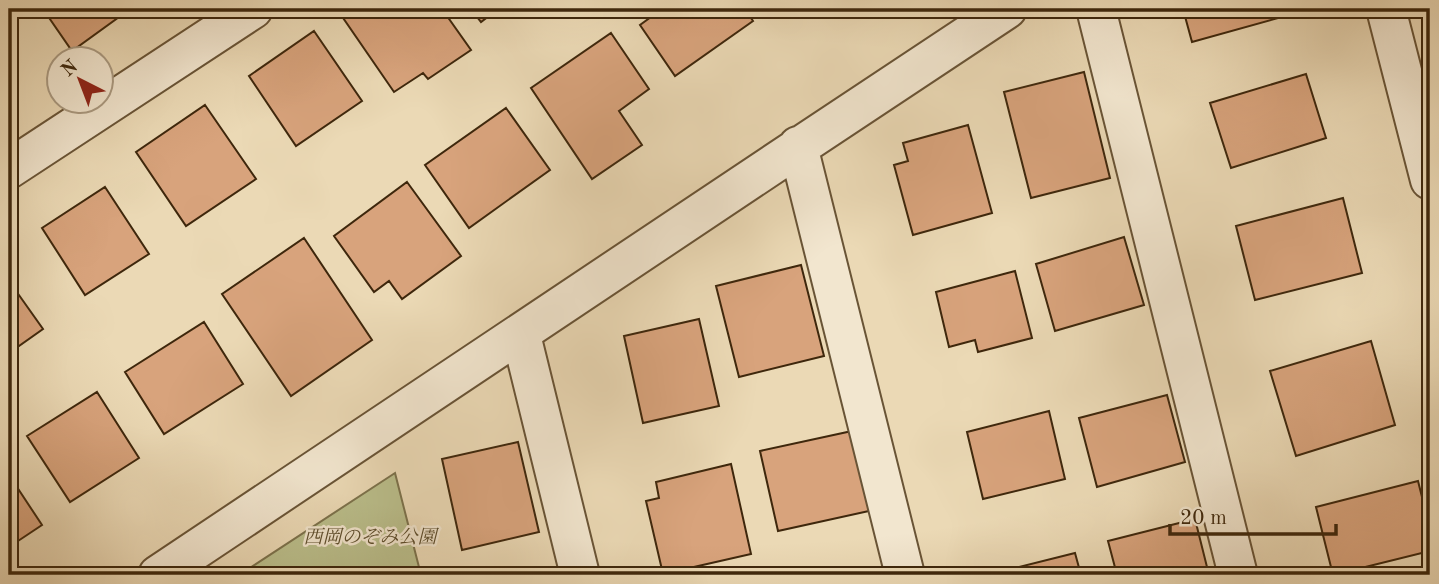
<svg xmlns="http://www.w3.org/2000/svg" width="1439" height="584" viewBox="0 0 1439 584" font-family="'Old Standard TT','Noto Serif JP',serif">
<rect width="100%" height="100%" fill="#ebd9b5"/>
<filter id="stains"><feTurbulence type="fractalNoise" baseFrequency=".00286" numOctaves="4"/><feColorMatrix values="0 0 0 0 .2 0 0 0 0 .09 0 0 0 0 .02 0 0 0 .5 -.17"/></filter>
<radialGradient id="worn" r=".72"><stop offset=".6" stop-color="#630" stop-opacity="0"/><stop offset="1" stop-color="#630" stop-opacity=".3"/></radialGradient>
<path fill="#babe8b" stroke="#7c724c" stroke-width="2" d="M 395,473 L 421,575 L 239,575 Z"/>
<path fill="#d8a37c" stroke="#3e270c" stroke-width="2" d="M 43,9 L 113,9 L 119,17 L 72,51 Z
M 344,9 L 442,9 L 471,50 L 428,79 L 423,73 L 394,92 L 339,12 Z
M 471,9 L 498,9 L 481,22 Z
M 662,9 L 745,9 L 753,21 L 675,76 L 640,25 Z
M 1183,9 L 1306,9 L 1307,10 L 1192,42 Z
M 314,31 L 362,101 L 296,146 L 249,76 Z
M 611,33 L 649,89 L 619,111 L 642,145 L 592,179 L 531,88 Z
M 1084,72 L 1110,178 L 1031,198 L 1004,92 Z
M 1306,74 L 1326,138 L 1231,168 L 1210,103 Z
M 205,105 L 256,179 L 186,226 L 136,152 Z
M 506,108 L 550,170 L 469,228 L 425,165 Z
M 968,125 L 992,213 L 913,235 L 894,165 L 908,161 L 903,143 Z
M 407,182 L 461,256 L 402,299 L 389,281 L 374,292 L 334,236 Z
M 105,187 L 149,254 L 85,295 L 42,228 Z
M 1343,198 L 1362,273 L 1255,300 L 1236,226 Z
M 1124,237 L 1144,305 L 1055,331 L 1036,264 Z
M 304,238 L 372,340 L 291,396 L 222,294 Z
M 801,265 L 824,356 L 739,377 L 716,286 Z
M 1015,271 L 1032,338 L 978,352 L 975,340 L 949,347 L 936,292 Z
M 9,281 L 43,329 L 9,353 Z
M 699,319 L 719,406 L 643,423 L 624,336 Z
M 204,322 L 243,384 L 164,434 L 125,372 Z
M 1371,341 L 1395,425 L 1296,456 L 1270,371 Z
M 97,392 L 139,458 L 70,502 L 27,436 Z
M 1167,395 L 1185,462 L 1097,487 L 1079,418 Z
M 1049,411 L 1065,479 L 983,499 L 967,432 Z
M 852,431 L 869,511 L 778,531 L 760,451 Z
M 518,442 L 539,532 L 462,550 L 442,459 Z
M 731,464 L 751,554 L 663,574 L 646,501 L 659,498 L 656,482 Z
M 9,475 L 42,525 L 9,547 Z
M 1418,481 L 1430,529 L 1430,551 L 1333,575 L 1316,507 Z
M 1195,519 L 1209,575 L 1117,575 L 1108,541 Z
M 1075,553 L 1081,575 L 987,575 Z"/>
<g fill="none" stroke-linecap="round" stroke-linejoin="round">
<g stroke="#695436" stroke-width="42">
<path id="minor" d="M 1096,9 L 1238,575
M 1386,9 L 1430,180
M 798,146 L 905,575
M 9,169 L 253,9
M 521,335 L 580,575
M 158,575 C 442,387 723,196 1007,9"/>
</g>
<use href="#minor" stroke="#f2e6cf" stroke-width="38"/>
</g>
<g text-anchor="middle" stroke-width="5" stroke-linejoin="round" paint-order="stroke">
<g font-size="19" font-style="italic" fill="#5d4d2c" stroke="#f2e6cf">
<text x="370" y="543">西岡のぞみ公園</text>
</g>
</g>
<rect width="1439" height="584" fill="none" stroke="#ebd9b5" stroke-width="35"/>
<rect x="10" y="10" width="1418" height="563" fill="none" stroke="#3e270c" stroke-width="3.5"/>
<rect x="18" y="18" width="1404" height="549" fill="none" stroke="#3e270c" stroke-width="2"/>
<g transform="translate(80 80) rotate(318)"><circle r="33" fill="#f2e6cf" stroke="#aa9a81" stroke-width="2"/>
<path d="M0-5L12 26L0 18L-12 26Z" fill="#8f2418"/>
<text y="-10" font-size="19" font-weight="bold" text-anchor="middle" fill="#3e270c">N</text>
</g>
<path d="M1170 524v10h166v-10" fill="none" stroke="#3e270c" stroke-width="3.5"/>
<text x="1180" y="524" font-size="21" fill="#3e270c" stroke="#f2e6cf" stroke-width="5" paint-order="stroke">20 m</text>
<rect width="100%" height="100%" filter="url(#stains)"/>
<rect width="100%" height="100%" fill="url(#worn)"/>
</svg>
